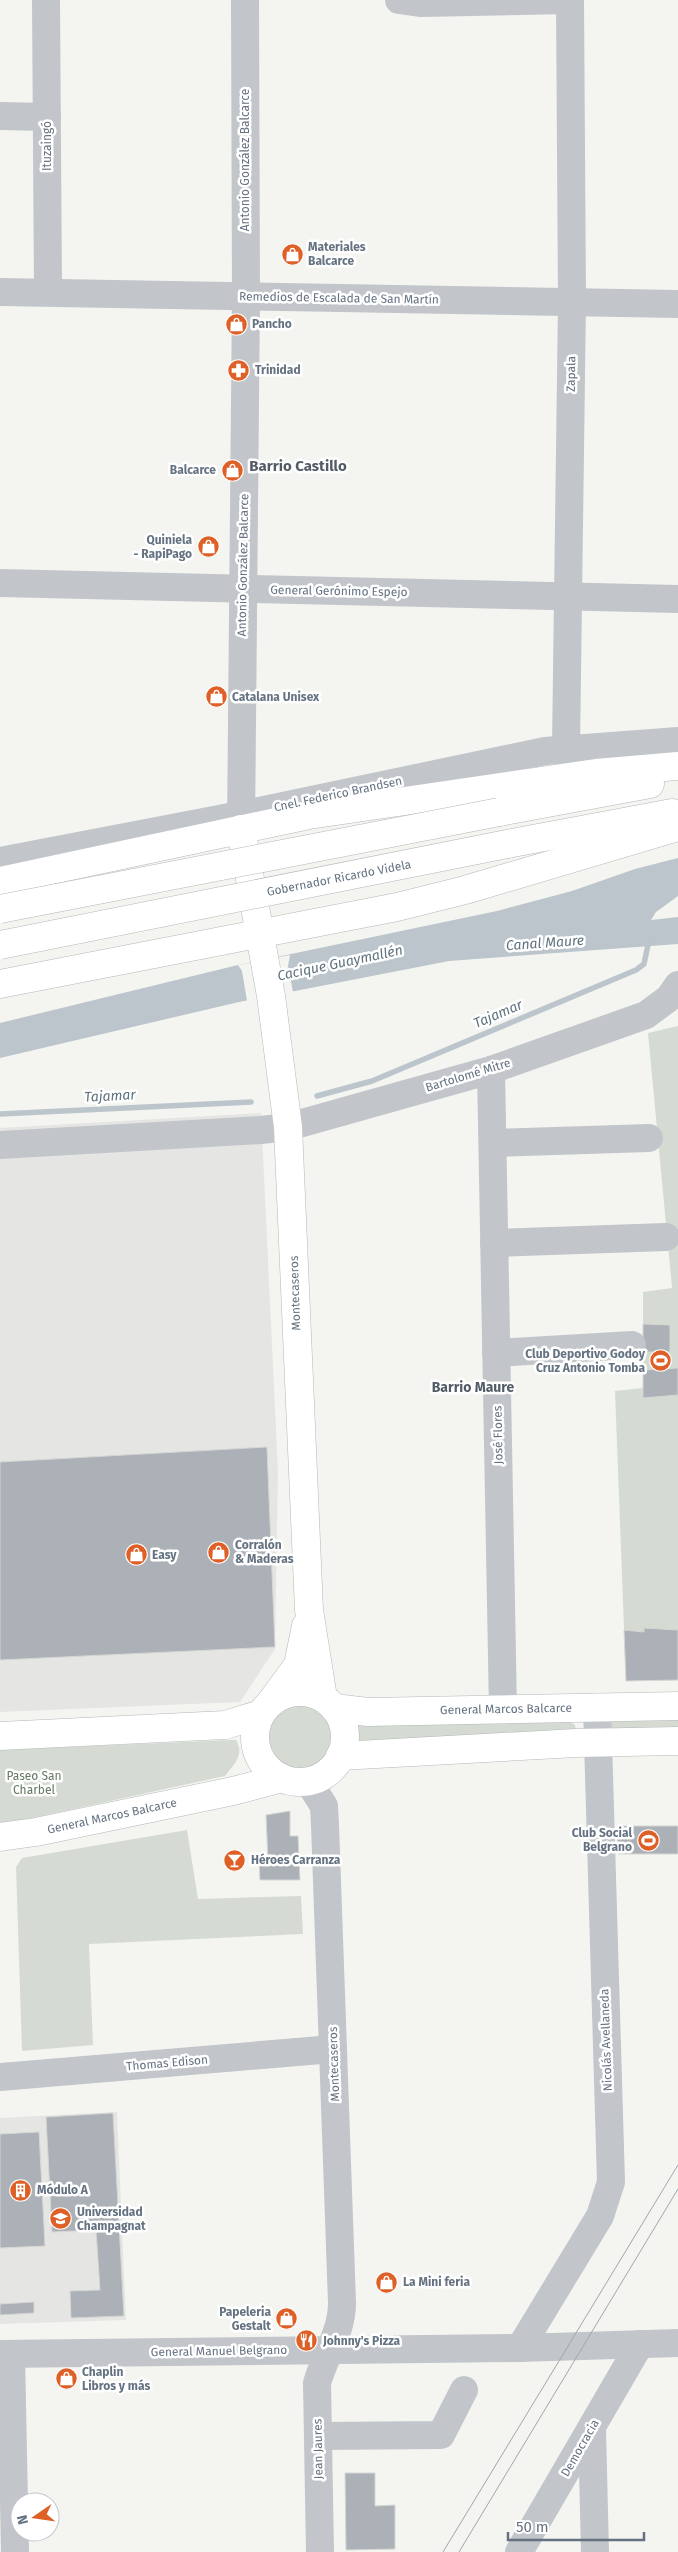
<svg xmlns="http://www.w3.org/2000/svg" width="678" height="2552" viewBox="0 0 678 2552" font-family="'Fira Sans',sans-serif">
<style>
.built{fill:#e5e6e4}
.green{fill:#d5dbd2}
.water{fill:#bbc5cb}
.pier{fill:#f4f5f1}
.lines{fill:none;stroke-linecap:round;stroke-linejoin:round}
.stream{stroke:#bbc5cb;stroke-width:5.5}
.building{fill:#abb1b6;stroke:#d6d6d4}
.major-casing{stroke:#b3b7bb;stroke-width:29}
.highway-casing{stroke:#b3b6b9;stroke-width:29}
.minor{stroke:#c2c5c9;stroke-width:28}
.major{stroke:#fff;stroke-width:28}
.highway{stroke:#fff;stroke-width:28}
.tram{stroke:#a1a6ac;stroke-width:1}
.highway-bridge-casing{stroke:#b3b6b9;stroke-width:29;stroke-linecap:butt}
.highway-bridge{stroke:#fff;stroke-width:28}
.labels{text-anchor:middle;dominant-baseline:central;stroke-width:5;stroke-linejoin:round;paint-order:stroke}
.street-label{font-size:12px;fill:#647281;stroke:#fff}
.poi-label{font-size:12px;font-weight:bold;fill:#647281;stroke:#fff;text-anchor:start}
.park-label{font-size:12px;fill:#657963;stroke:#fff}
.water-label{font-size:14px;font-style:italic;fill:#60737f;stroke:#fff}
.neighbourhood-label{font-size:14px;font-weight:bold;fill:#525c66;stroke:#fff}
.quarter-label{font-size:15px;font-weight:bold;fill:#525c66;stroke:#fff}
</style>
<rect width="100%" height="100%" fill="#f4f5f1"/>
<!-- built -->
<g class="built">
<polygon points="261,1113 278,1471 275,1649 240,1702 0,1712 0,1128"/>
<polygon points="117,2112 126,2320 0,2324 0,2118"/>
</g>
<!-- green -->
<g class="green">
<polygon points="678,1026 678,1680 626,1681 615,1391 643,1388 643,1292 672,1288 648,1033"/>
<circle cx="299" cy="1737" r="33"/>
<polygon points="678,1718 678,1735 613,1736 609,1722"/>
<polygon points="568,1721 575,1725 576,1730 356,1742 355,1723"/>
<path d="M230 1740H236C245 1755 234 1764 225 1776L0 1825V1750Z"/>
<polygon points="187,1830 198,1899 301,1896 303,1934 89,1944 93,2045 22,2051 16,1867 22,1858"/>
</g>
<!-- water -->
<polygon class="water" points="678,858 678,896 656,912 651,920 678,917 678,944 449,961 239,1002 0,1058 0,1023 238,965 497,911 572,891 635,869"/>
<!-- pier -->
<polygon class="pier" points="290,955 288,966 293,992 247,1001 242,971 238,965"/>
<g class="lines">
<!-- stream -->
<g class="stream">
<polyline points="317,1096 372,1081 636,970 644,964 649,940"/>
<polyline points="0,1114 251,1102"/>
</g>
</g>
<!-- building -->
<g class="building">
<polygon points="643,1324 670,1325 670,1352 643,1352"/>
<polygon points="678,1368 678,1395 643,1398 643,1370"/>
<polygon points="267,1447 275,1647 0,1660 0,1462"/>
<polygon points="644,1628 678,1630 678,1680 626,1681 624,1630 644,1632"/>
<polygon points="290,1811 290,1836 298,1836 300,1880 260,1880 259,1862 268,1861 266,1815"/>
<polygon points="617,1826 678,1826 678,1854 618,1854"/>
<polygon points="113,2113 124,2316 71,2318 70,2291 100,2290 96,2230 52,2232 46,2117"/>
<polygon points="39,2132 45,2246 0,2248 0,2134"/>
<polygon points="34,2302 34,2313 0,2315 0,2304"/>
<polygon points="345,2473 375,2473 375,2506 395,2505 395,2549 346,2550"/>
</g>
<g class="lines">
<defs>
<g id="major">
<polyline points="241,829 271,996 288,1127 309,1610 323,1698"/>
<circle cx="300" cy="1737" r="45"/>
<polyline points="271,1702 298,1665 306,1626"/>
<polyline points="334,1708 368,1712 678,1706"/>
<polyline points="0,1736 225,1725 261,1714"/>
<polyline points="340,1756 576,1743 678,1741"/>
<polyline points="0,1837 36,1832 233,1791 282,1778"/>
</g>
<g id="highway">
<polyline points="499,812 650,784"/>
<polyline points="507,844 672,813"/>
<polyline points="0,881 309,815 596,773 678,766"/>
<polyline points="0,984 397,907 465,890 678,827"/>
</g>
</defs>
<!-- major casing -->
<use href="#major" class="major-casing"/>
<!-- highway casing -->
<use href="#highway" class="highway-casing"/>
<!-- minor -->
<g class="minor">
<polyline points="46,0 48,292"/>
<polyline points="399,0 420,3 568,0"/>
<polyline points="0,116 47,117"/>
<polyline points="0,292 678,304"/>
<polyline points="0,583 678,599"/>
<polyline points="566,748 572,302 570,0"/>
<polyline points="241,829 246,296 245,0"/>
<polyline points="0,861 240,815 545,751 678,741"/>
<polyline points="491,1070 503,1710"/>
<polyline points="493,1143 649,1138"/>
<polyline points="0,1145 261,1130 288,1127 491,1070 646,1015 669,998 678,985"/>
<polyline points="494,1243 666,1237"/>
<polyline points="496,1353 632,1345"/>
<path d="M308 1781 324 1806 325 1825 342 2303C342 2332 325 2355 317 2383L320 2552"/>
<polyline points="0,2077 333,2049"/>
<polyline points="520,2348 600,2216 611,2182 597,1707"/>
<polyline points="0,2354 520,2348 678,2343"/>
<polyline points="11,2354 15,2552"/>
<polyline points="592,2429 595,2552"/>
<polyline points="318,2436 441,2435 464,2390"/>
<polyline points="519,2552 640,2344"/>
</g>
<!-- major -->
<use href="#major" class="major"/>
<!-- highway -->
<use href="#highway" class="highway"/>
<!-- tram -->
<g class="tram">
<polyline points="443,2552 678,2165"/>
<polyline points="459,2552 678,2189"/>
</g>
<defs>
<g id="highway-bridge">
<polyline points="0,909 499,812"/>
<polyline points="0,945 507,844"/>
</g>
</defs>
<!-- highway-bridge casing -->
<use href="#highway-bridge" class="highway-bridge-casing"/>
<!-- highway-bridge -->
<use href="#highway-bridge" class="highway-bridge"/>
</g>
<!-- icons -->
<defs>
<symbol id="shop-disc" viewBox="-11 -11 22 22"><circle r="9.5" fill="#de6027" stroke="#fff"/><path d="M-5-2.5h2.3a2.7 3.5 0 0 1 5.4 0H5L5.5 6h-11ZM-1.5-2.5h3a1.5 2.3 0 0 0-3 0Z" fill="#fff"/></symbol>
<symbol id="pharmacy-disc" viewBox="-11 -11 22 22"><circle r="9.5" fill="#de6027" stroke="#fff"/><path d="M-2-6h4v4h4v4h-4v4h-4v-4h-4v-4h4Z" fill="#fff"/></symbol>
<symbol id="stadium-disc" viewBox="-11 -11 22 22"><circle r="9.5" fill="#de6027" stroke="#fff"/><path d="M0-5a6.5 5 0 1 0 0 10a6.5 5 0 1 0 0-10ZM-3.5-1.8h7v3.6h-7Z" fill="#fff"/></symbol>
<symbol id="bar-disc" viewBox="-11 -11 22 22"><circle r="9.5" fill="#de6027" stroke="#fff"/><path d="M-6-5H6L.8 .8V4.5H3.5V6h-7V4.5H-.8V.8Z" fill="#fff"/></symbol>
<symbol id="building-disc" viewBox="-11 -11 22 22"><circle r="9.5" fill="#de6027" stroke="#fff"/><path d="M-4-6H4V6H1V3H-1V6H-4ZM-2.5-4.3h1.7v1.8h-1.7ZM.8-4.3h1.7v1.8H.8ZM-2.5-1h1.7V.8h-1.7ZM.8-1h1.7V.8H.8Z" fill="#fff"/></symbol>
<symbol id="university-disc" viewBox="-11 -11 22 22"><circle r="9.5" fill="#de6027" stroke="#fff"/><path d="M0-5L7-2L0 1L-7-2ZM-4 1L0 2.5L4 1V4Q0 6-4 4Z" fill="#fff"/></symbol>
<symbol id="restaurant-disc" viewBox="-11 -11 22 22"><circle r="9.5" fill="#de6027" stroke="#fff"/><path d="M-5-6h1v4h1v-4h1v4h1v-4h1v5L-1.5 .5V6h-2V.5L-5-1ZM5-6V6H3V1.5H1.5Q1.5-4 5-6Z" fill="#fff"/></symbol>
</defs>
<g fill-rule="evenodd">
<use href="#shop-disc" x="280" y="242" width="25" height="25"/>
<use href="#shop-disc" x="224" y="312" width="25" height="25"/>
<use href="#pharmacy-disc" x="226" y="358" width="25" height="25"/>
<use href="#shop-disc" x="220" y="458" width="25" height="25"/>
<use href="#shop-disc" x="196" y="534" width="25" height="25"/>
<use href="#shop-disc" x="204" y="684" width="25" height="25"/>
<use href="#stadium-disc" x="648" y="1348" width="25" height="25"/>
<use href="#shop-disc" x="206" y="1540" width="25" height="25"/>
<use href="#shop-disc" x="124" y="1542" width="25" height="25"/>
<use href="#stadium-disc" x="636" y="1828" width="25" height="25"/>
<use href="#bar-disc" x="222" y="1848" width="25" height="25"/>
<use href="#building-disc" x="8" y="2178" width="25" height="25"/>
<use href="#university-disc" x="48" y="2206" width="25" height="25"/>
<use href="#shop-disc" x="374" y="2270" width="25" height="25"/>
<use href="#shop-disc" x="274" y="2306" width="25" height="25"/>
<use href="#restaurant-disc" x="294" y="2328" width="25" height="25"/>
<use href="#shop-disc" x="54" y="2366" width="25" height="25"/>
</g>
<g class="labels">
<!-- street labels -->
<g class="street-label">
<text transform="translate(47 146) rotate(-90)">Ituzaingó</text>
<text transform="translate(245 160) rotate(-90)">Antonio González Balcarce</text>
<text transform="translate(339 298) rotate(1)">Remedios de Escalada de San Martín</text>
<text transform="translate(571 374) rotate(-89)">Zapala</text>
<text transform="translate(243 565) rotate(-89)">Antonio González Balcarce</text>
<text transform="translate(339 591) rotate(1)">General Gerónimo Espejo</text>
<text transform="translate(338 794) rotate(-12)">Cnel. Federico Brandsen</text>
<text transform="translate(339 878) rotate(-11)">Gobernador Ricardo Videla</text>
<text transform="translate(468 1075) rotate(-17)">Bartolomé Mitre</text>
<text transform="translate(295 1293) rotate(-92)">Montecaseros</text>
<text transform="translate(498 1435) rotate(-91)">José Flores</text>
<text transform="translate(506 1709) rotate(-1)">General Marcos Balcarce</text>
<text transform="translate(112 1816) rotate(-12)">General Marcos Balcarce</text>
<text transform="translate(606 2040) rotate(-92)">Nicolás Avellaneda</text>
<text transform="translate(167 2063) rotate(-5)">Thomas Edison</text>
<text transform="translate(334 2064) rotate(-92)">Montecaseros</text>
<text transform="translate(219 2351) rotate(-1)">General Manuel Belgrano</text>
<text transform="translate(580 2448) rotate(-60)">Democracia</text>
<text transform="translate(318 2449) rotate(-91)">Jean Jaures</text>
</g>
<!-- poi labels -->
<g class="poi-label">
<text x="308" y="247">Materiales<tspan x="308" dy="14">Balcarce</tspan></text>
<text x="252" y="324">Pancho</text>
<text x="255" y="370">Trinidad</text>
<text x="216" y="470" text-anchor="end">Balcarce</text>
<text x="192" y="540" text-anchor="end">Quiniela<tspan x="192" dy="14">- RapiPago</tspan></text>
<text x="232" y="697">Catalana Unisex</text>
<text x="645" y="1354" text-anchor="end">Club Deportivo Godoy<tspan x="645" dy="14">Cruz Antonio Tomba</tspan></text>
<text x="235" y="1545">Corralón<tspan x="235" dy="14">&amp; Maderas</tspan></text>
<text x="152" y="1555">Easy</text>
<text x="632" y="1833" text-anchor="end">Club Social<tspan x="632" dy="14">Belgrano</tspan></text>
<text x="251" y="1860">Héroes Carranza</text>
<text x="37" y="2190">Módulo A</text>
<text x="77" y="2212">Universidad<tspan x="77" dy="14">Champagnat</tspan></text>
<text x="403" y="2282">La Mini feria</text>
<text x="271" y="2312" text-anchor="end">Papeleria<tspan x="271" dy="14">Gestalt</tspan></text>
<text x="323" y="2341">Johnny's Pizza</text>
<text x="82" y="2372">Chaplin<tspan x="82" dy="14">Libros y más</tspan></text>
</g>
<!-- park labels -->
<g class="park-label">
<text x="34" y="1776">Paseo San<tspan x="34" dy="14">Charbel</tspan></text>
</g>
<!-- water labels -->
<g class="water-label">
<text transform="translate(545 943) rotate(-4)">Canal Maure</text>
<text transform="translate(340 963) rotate(-12)">Cacique Guaymallén</text>
<text transform="translate(498 1014) rotate(-23)">Tajamar</text>
<text transform="translate(110 1096) rotate(-3)">Tajamar</text>
</g>
<!-- neighbourhood labels -->
<g class="neighbourhood-label">
<text x="473" y="1387">Barrio Maure</text>
</g>
<!-- quarter labels -->
<g class="quarter-label">
<text x="298" y="466">Barrio Castillo</text>
</g>
</g>
<!-- north arrow -->
<g transform="translate(35 2517) rotate(257)"><circle r="24" fill="#ffffff" stroke="#c1c7cd"/>
<path d="M0-4L9 19L0 12L-9 19Z" fill="#de6027"/>
<text y="-8" font-size="14" font-weight="bold" text-anchor="middle" fill="#647281">N</text>
</g>
<!-- scale -->
<path d="M508 2532v8h136v-8" fill="none" stroke="#647281" stroke-width="2.5"/>
<text x="516" y="2532" font-size="15" fill="#647281" stroke="#ffffff" stroke-width="4" paint-order="stroke">50 m</text>
</svg>
